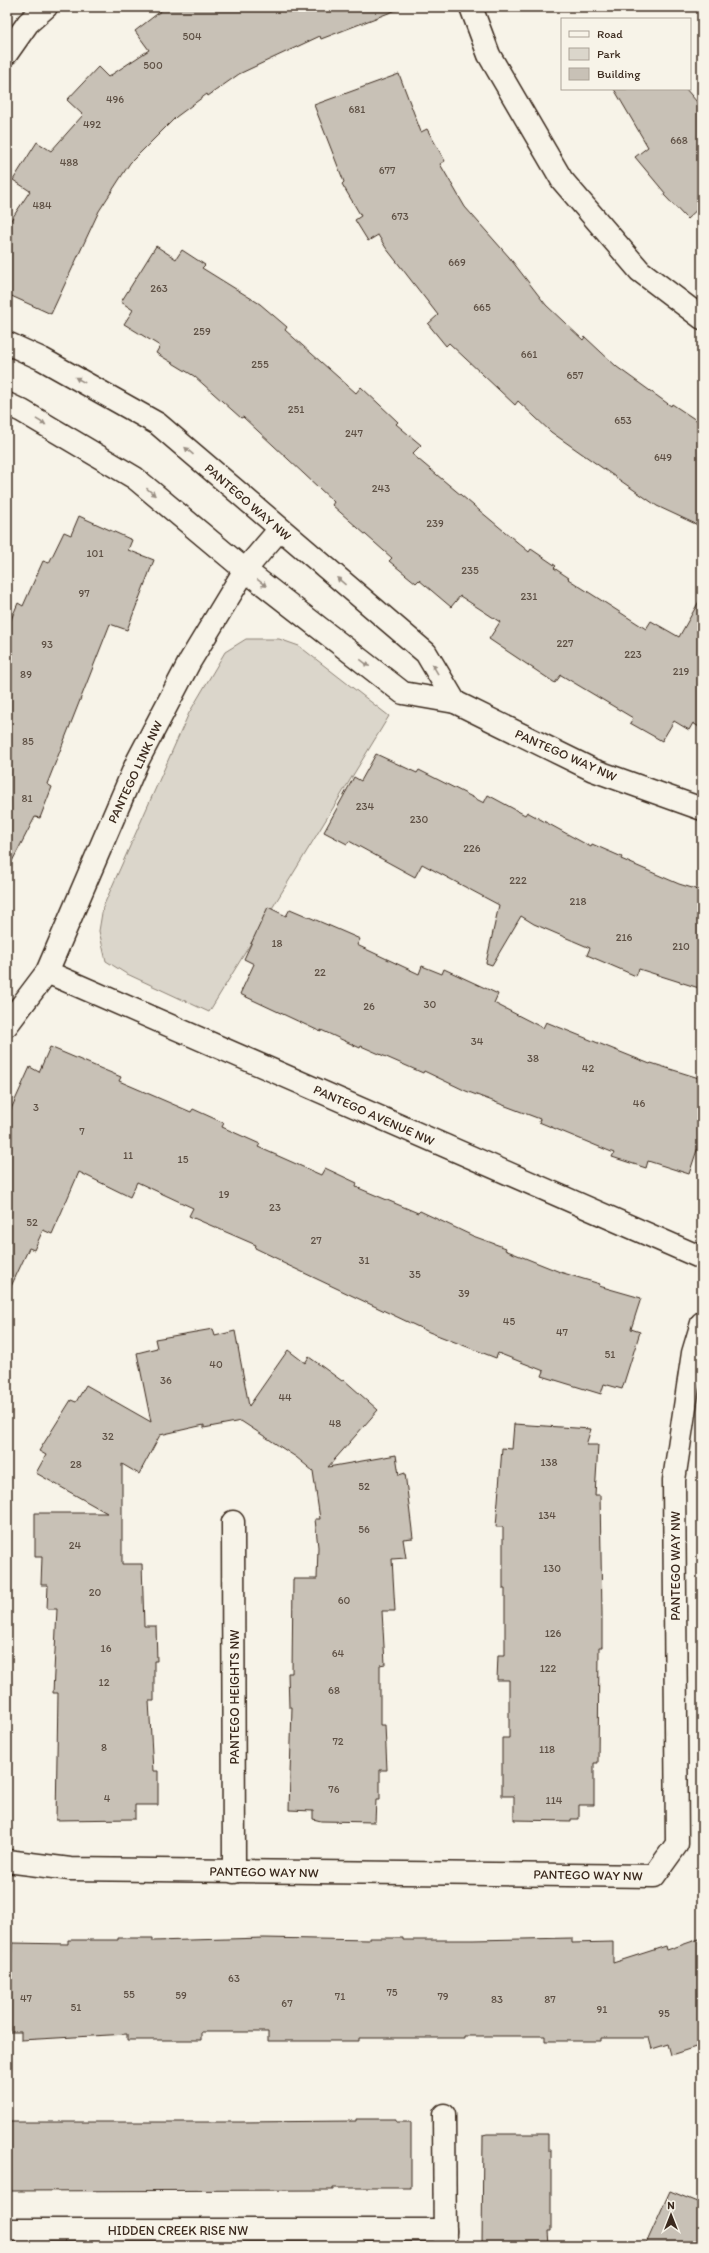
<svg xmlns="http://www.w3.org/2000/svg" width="709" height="2253" viewBox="0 0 709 2253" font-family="Itim,sans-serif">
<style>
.green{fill:#dbd6cb;stroke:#8b8074}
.building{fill:#c8c1b6;stroke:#3b2a1e}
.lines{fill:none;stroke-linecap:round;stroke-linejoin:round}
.minor-casing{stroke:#3b2a1e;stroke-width:25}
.minor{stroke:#f7f3e8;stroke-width:22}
.oneway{fill:#998e83}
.labels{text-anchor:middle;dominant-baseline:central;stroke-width:4;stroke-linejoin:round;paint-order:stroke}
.number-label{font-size:11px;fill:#5e5044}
.street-label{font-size:13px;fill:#3b2a1e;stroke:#f7f3e8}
</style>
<rect width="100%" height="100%" fill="#f7f3e8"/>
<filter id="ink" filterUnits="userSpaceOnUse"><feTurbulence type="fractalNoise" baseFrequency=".025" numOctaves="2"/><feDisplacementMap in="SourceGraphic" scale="8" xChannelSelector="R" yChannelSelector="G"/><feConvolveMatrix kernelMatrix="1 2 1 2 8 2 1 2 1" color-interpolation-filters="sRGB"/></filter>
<g filter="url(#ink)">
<!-- green -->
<polygon class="green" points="246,639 279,639 299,646 389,716 209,1012 125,973 106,961 99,931 103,907 189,713 225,652"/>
<!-- building -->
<g class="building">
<polygon points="166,7 398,7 399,9 321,39 320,36 239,74 208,96 207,94 176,117 130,163 99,211 51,314 7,294 7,226 30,191 13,180 37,142 51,151 83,115 67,100 98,67 108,77 149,50 135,31"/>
<polygon points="399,74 421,132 427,129 445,161 440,164 465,207 509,257 546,305 583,340 585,337 617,367 671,406 672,404 702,424 702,527 657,506 621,481 551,432 518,401 515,405 449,343 446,346 428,324 438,315 386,248 378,235 368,241 355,220 361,216 342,184 344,182 314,105"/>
<polygon points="614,89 686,89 702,108 702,205 687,219 664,195 665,193 635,157 648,147"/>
<polygon points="156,246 176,259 182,250 205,265 202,268 260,304 287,327 285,330 356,393 361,387 398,422 396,424 421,445 412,454 529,552 531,549 556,566 554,568 569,578 568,579 646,629 651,621 679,637 702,596 702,729 693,723 689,730 674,721 662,741 630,723 633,718 561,675 555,683 489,639 500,622 460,596 451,607 419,580 416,583 389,561 392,558 332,505 334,502 243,417 241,418 194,376 156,353 160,346 124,324 133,310 121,302"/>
<polygon points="79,516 132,540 128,550 154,560 127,630 110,624 47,784 52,787 40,818 35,817 7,871 7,629 18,603 23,606 43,561 49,563 64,532 71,535"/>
<polygon points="376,754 417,773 419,770 484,803 488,795 525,815 527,812 591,847 592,844 622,857 621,859 679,884 702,891 702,989 639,969 636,976 587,955 590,948 534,924 521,916 492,965 486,963 499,905 422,864 415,877 349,841 347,844 324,832 354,777 361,781"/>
<polygon points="268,907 286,916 290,909 330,926 360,939 357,945 419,974 422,966 442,974 444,969 498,994 494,1003 543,1028 546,1022 650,1064 651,1063 702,1079 702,1135 689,1174 648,1161 646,1168 612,1157 614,1153 539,1122 540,1119 466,1091 424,1071 423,1073 361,1046 360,1048 321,1030 321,1032 240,994 254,964 244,959"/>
<polygon points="50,1047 121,1077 119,1081 191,1112 193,1109 224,1123 222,1127 260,1144 258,1147 321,1175 325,1168 357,1183 356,1187 418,1213 420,1211 473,1236 506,1248 505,1250 560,1272 600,1284 599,1286 641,1298 631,1329 640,1332 622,1389 604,1384 601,1394 542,1376 544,1371 498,1353 496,1358 429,1332 281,1262 282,1261 255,1248 256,1245 189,1216 193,1208 137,1182 130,1197 79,1172 52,1234 43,1230 34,1250 29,1248 7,1295 7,1118 30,1067 39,1072"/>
<polygon points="213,1329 215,1336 235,1331 249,1406 288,1350 305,1363 309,1357 342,1381 343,1379 378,1410 328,1467 396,1455 399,1475 405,1473 413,1538 403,1539 406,1558 392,1559 395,1611 382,1611 385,1664 380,1665 380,1725 385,1725 387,1770 380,1770 380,1800 376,1800 375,1822 321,1821 313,1819 313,1811 289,1810 292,1707 289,1707 288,1673 292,1673 293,1579 317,1579 318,1547 315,1519 320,1519 313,1471 296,1457 241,1421 204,1428 204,1425 160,1435 139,1474 122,1464 122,1564 142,1564 144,1626 156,1626 157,1661 154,1661 154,1701 149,1701 153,1771 158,1771 158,1805 135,1805 135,1819 56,1820 58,1693 53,1693 57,1609 47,1609 48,1585 41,1585 42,1557 35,1557 35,1513 107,1513 36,1473 46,1455 39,1451 71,1400 76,1402 86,1385 151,1422 137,1353 157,1348 155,1339"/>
<polygon points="514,1424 591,1429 586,1445 598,1445 595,1495 600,1495 602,1613 602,1647 599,1647 598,1763 594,1763 594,1805 579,1805 579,1819 571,1819 571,1821 514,1820 514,1796 502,1796 502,1738 509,1738 509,1680 497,1680 498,1655 505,1655 505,1589 503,1589 503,1527 496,1527 502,1448 512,1449"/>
<polygon points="118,1938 153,1938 153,1941 264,1938 369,1940 369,1938 403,1938 403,1940 473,1940 572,1938 572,1943 613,1942 613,1963 666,1946 667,1950 702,1938 702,2045 671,2055 668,2044 652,2049 649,2038 601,2038 601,2041 545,2041 545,2036 464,2036 464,2038 359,2038 359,2041 268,2041 268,2032 201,2032 201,2040 127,2040 127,2034 21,2040 21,2032 7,2032 7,1965 11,1965 12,1943 68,1944 68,1940 118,1940"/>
<polygon points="356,2119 396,2119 396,2122 411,2122 411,2188 333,2188 333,2190 7,2191 8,2122 240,2122 356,2121"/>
<polygon points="487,2134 548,2134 548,2150 551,2150 551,2231 548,2231 549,2246 482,2246 483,2135"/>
<polygon points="670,2191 702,2204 702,2246 645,2246"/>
</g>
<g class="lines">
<defs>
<g id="minor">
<polyline points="471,7 489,55 562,180 640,271 702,318"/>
<polyline points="7,53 28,23 46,7"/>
<polyline points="7,343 42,359 158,424 426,653 455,702"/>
<polyline points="7,404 22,411 135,478 245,570 403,693 455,702 593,770 702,809"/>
<polyline points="47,972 702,1258"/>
<polyline points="7,1025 47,972 138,760 190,661 245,570 280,529"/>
<polyline points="233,1522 234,1872"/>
<polyline points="7,1861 70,1869 654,1876 677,1844 674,1480 693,1353 702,1323"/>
<polyline points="444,2115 445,2246"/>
<polyline points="7,2230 445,2230"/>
</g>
</defs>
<!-- minor casing -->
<use href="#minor" class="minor-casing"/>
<!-- minor -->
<use href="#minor" class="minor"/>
</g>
<!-- one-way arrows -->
<defs><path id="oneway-solid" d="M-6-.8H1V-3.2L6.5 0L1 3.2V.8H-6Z"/></defs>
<g class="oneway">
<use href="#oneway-solid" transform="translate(80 380) rotate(-151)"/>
<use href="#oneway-solid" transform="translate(41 422) rotate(31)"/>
<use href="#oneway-solid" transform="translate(189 451) rotate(-139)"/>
<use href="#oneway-solid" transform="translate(151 492) rotate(40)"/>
<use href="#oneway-solid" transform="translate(341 581) rotate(-140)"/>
<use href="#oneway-solid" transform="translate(262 583) rotate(38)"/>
<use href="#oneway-solid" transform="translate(365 663) rotate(38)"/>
<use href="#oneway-solid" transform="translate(435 669) rotate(-120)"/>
</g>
</g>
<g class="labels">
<!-- number labels -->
<g class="number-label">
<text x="192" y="36">504</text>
<text x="153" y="65">500</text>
<text x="115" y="99">496</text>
<text x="357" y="109">681</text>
<text x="92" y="124">492</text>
<text x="679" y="140">668</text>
<text x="69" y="162">488</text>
<text x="387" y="170">677</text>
<text x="42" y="205">484</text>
<text x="400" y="216">673</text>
<text x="457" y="262">669</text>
<text x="159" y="288">263</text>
<text x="482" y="307">665</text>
<text x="202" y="331">259</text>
<text x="529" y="354">661</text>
<text x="260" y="364">255</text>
<text x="575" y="375">657</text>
<text x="296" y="409">251</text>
<text x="623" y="420">653</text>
<text x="354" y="433">247</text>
<text x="663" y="457">649</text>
<text x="381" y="488">243</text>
<text x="435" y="523">239</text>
<text x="95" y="553">101</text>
<text x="470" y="570">235</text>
<text x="84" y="593">97</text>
<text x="529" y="596">231</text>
<text x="565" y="643">227</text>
<text x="47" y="644">93</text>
<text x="633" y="654">223</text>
<text x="681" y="671">219</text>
<text x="26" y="674">89</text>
<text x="28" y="741">85</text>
<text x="27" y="798">81</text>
<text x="365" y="806">234</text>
<text x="419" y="819">230</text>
<text x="472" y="848">226</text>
<text x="518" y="880">222</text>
<text x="578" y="901">218</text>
<text x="624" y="937">216</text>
<text x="277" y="943">18</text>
<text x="681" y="946">210</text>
<text x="320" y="972">22</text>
<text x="430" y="1004">30</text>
<text x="369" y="1006">26</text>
<text x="477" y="1041">34</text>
<text x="533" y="1058">38</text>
<text x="588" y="1068">42</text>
<text x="639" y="1103">46</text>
<text x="36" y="1107">3</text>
<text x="82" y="1131">7</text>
<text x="128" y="1155">11</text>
<text x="183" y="1159">15</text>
<text x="224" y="1194">19</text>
<text x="275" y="1207">23</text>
<text x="32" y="1222">52</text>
<text x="316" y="1240">27</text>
<text x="364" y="1260">31</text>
<text x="415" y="1274">35</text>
<text x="464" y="1293">39</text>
<text x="509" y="1321">45</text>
<text x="562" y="1332">47</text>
<text x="610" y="1354">51</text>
<text x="216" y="1364">40</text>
<text x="166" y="1380">36</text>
<text x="285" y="1397">44</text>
<text x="335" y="1423">48</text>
<text x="108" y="1436">32</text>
<text x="549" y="1462">138</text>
<text x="76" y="1464">28</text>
<text x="364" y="1486">52</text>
<text x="547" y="1515">134</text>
<text x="364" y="1529">56</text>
<text x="75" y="1545">24</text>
<text x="552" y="1568">130</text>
<text x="95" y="1592">20</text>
<text x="344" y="1600">60</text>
<text x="553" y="1633">126</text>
<text x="106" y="1648">16</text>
<text x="338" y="1653">64</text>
<text x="548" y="1668">122</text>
<text x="104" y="1682">12</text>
<text x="334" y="1690">68</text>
<text x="338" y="1741">72</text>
<text x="104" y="1747">8</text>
<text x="547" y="1749">118</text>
<text x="334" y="1789">76</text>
<text x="107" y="1798">4</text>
<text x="554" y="1800">114</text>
<text x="234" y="1978">63</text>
<text x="392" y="1992">75</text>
<text x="129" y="1994">55</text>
<text x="181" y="1995">59</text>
<text x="340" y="1996">71</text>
<text x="443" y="1996">79</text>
<text x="26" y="1998">47</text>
<text x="497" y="1999">83</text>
<text x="550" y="1999">87</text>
<text x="287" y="2003">67</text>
<text x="76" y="2007">51</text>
<text x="602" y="2009">91</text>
<text x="664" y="2013">95</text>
</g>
<!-- street labels -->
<g class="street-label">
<text transform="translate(248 502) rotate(41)">PANTEGO WAY NW</text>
<text transform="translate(566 755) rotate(24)">PANTEGO WAY NW</text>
<text transform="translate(135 772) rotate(-65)">PANTEGO LINK NW</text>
<text transform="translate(374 1115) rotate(24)">PANTEGO AVENUE NW</text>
<text transform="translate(675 1566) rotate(-90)">PANTEGO WAY NW</text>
<text transform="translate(234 1697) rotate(-90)">PANTEGO HEIGHTS NW</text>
<text transform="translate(264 1872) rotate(1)">PANTEGO WAY NW</text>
<text transform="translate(588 1875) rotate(1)">PANTEGO WAY NW</text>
<text x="178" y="2230">HIDDEN CREEK RISE NW</text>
</g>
</g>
<!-- margin -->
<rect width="709" height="2253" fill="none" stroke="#f7f3e8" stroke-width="24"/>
<rect x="12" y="12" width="685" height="2229" fill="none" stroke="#3b2a1e" stroke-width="1.5" filter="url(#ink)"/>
<!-- legend -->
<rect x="561" y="18" width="130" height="72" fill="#f7f3e8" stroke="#aca397"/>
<rect x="569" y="31" width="20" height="6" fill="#f7f3e8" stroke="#aca397"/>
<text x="597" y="38" font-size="12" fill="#3b2a1e">Road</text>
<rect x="569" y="48" width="20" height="12" fill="#dbd6cb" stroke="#aca397"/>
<text x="597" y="58" font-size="12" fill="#3b2a1e">Park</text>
<rect x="569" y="68" width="20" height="12" fill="#c8c1b6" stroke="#aca397"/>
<text x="597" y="78" font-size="12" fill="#3b2a1e">Building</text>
<!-- north arrow -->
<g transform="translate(671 2215)" stroke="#f7f3e8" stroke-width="3" paint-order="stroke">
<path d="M0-3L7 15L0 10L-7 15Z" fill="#3b2a1e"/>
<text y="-6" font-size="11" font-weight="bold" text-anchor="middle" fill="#3b2a1e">N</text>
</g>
</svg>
